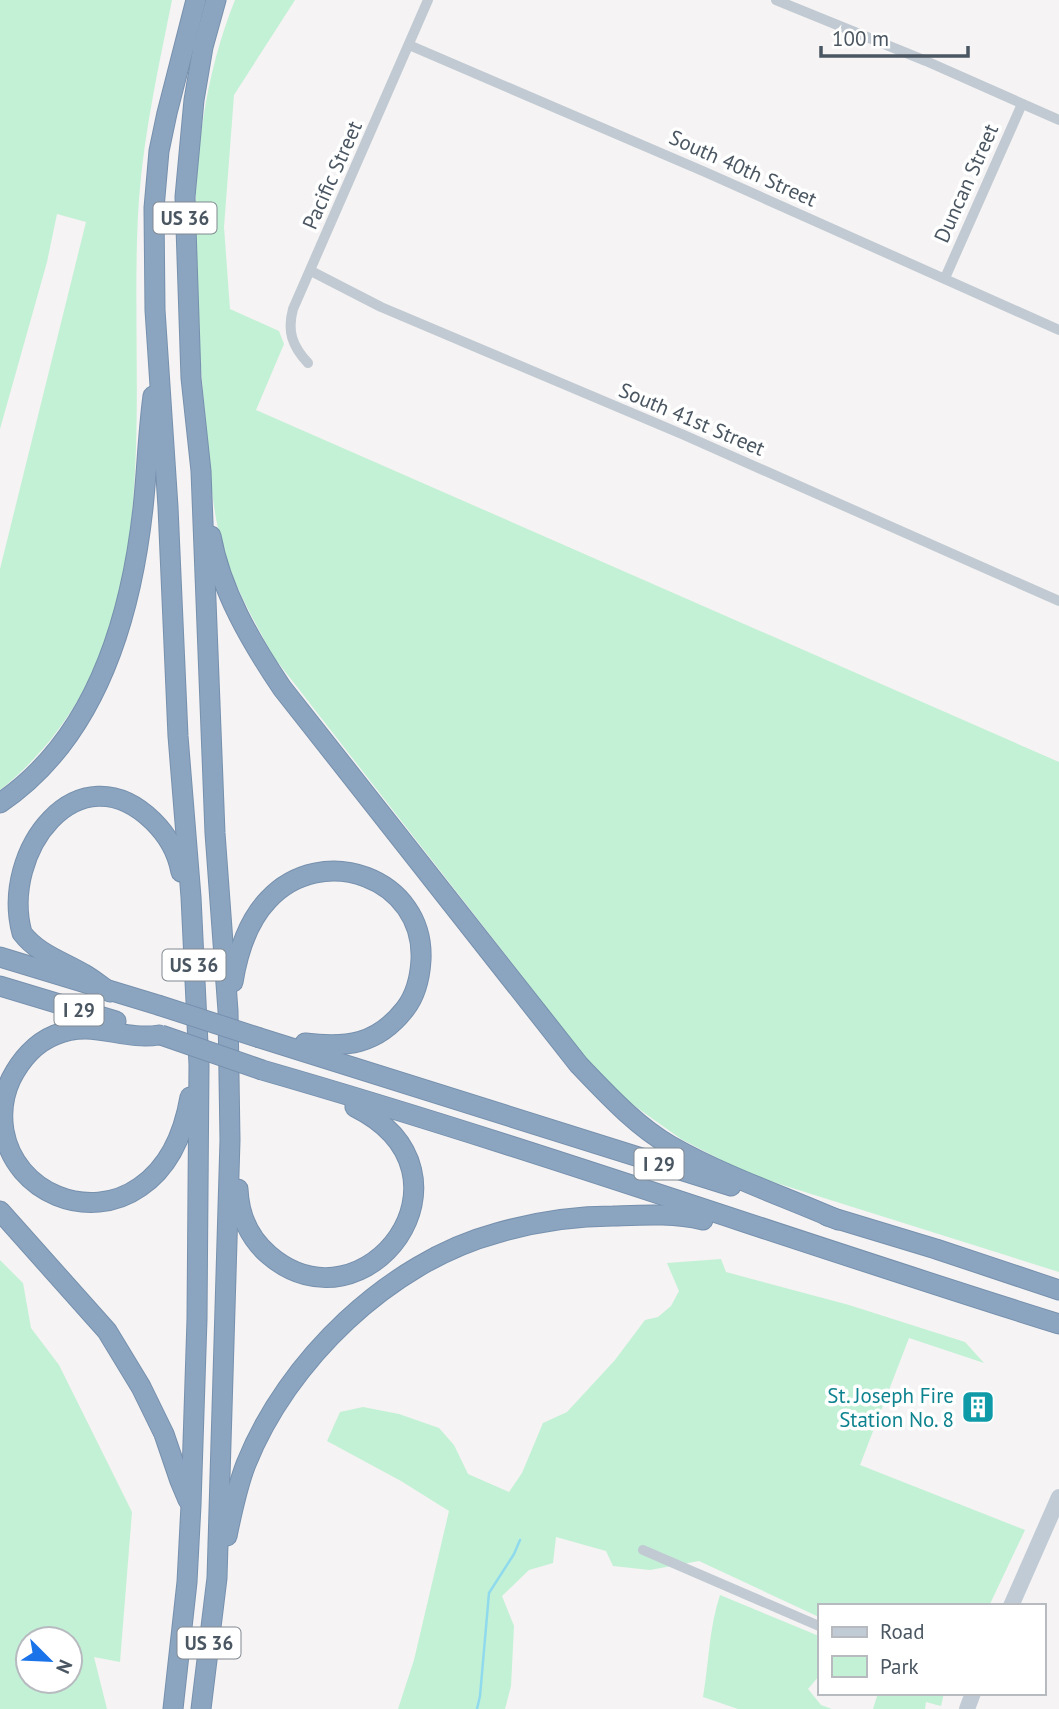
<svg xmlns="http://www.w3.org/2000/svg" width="1059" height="1709" viewBox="0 0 1059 1709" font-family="'PT Sans',sans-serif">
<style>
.green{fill:#c3f1d5;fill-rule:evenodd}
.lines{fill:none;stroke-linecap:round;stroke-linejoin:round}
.stream{stroke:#90daee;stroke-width:2.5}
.highway-casing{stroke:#7690ad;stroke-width:21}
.street{stroke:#c1cad2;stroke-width:10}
.secondary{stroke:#c1cbd6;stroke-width:16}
.highway{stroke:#8ba5c1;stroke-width:19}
.highway-bridge-casing{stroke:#7690ad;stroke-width:21;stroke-linecap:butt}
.highway-bridge{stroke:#8ba5c1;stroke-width:19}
.labels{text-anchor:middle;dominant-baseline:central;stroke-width:7;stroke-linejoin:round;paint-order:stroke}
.shield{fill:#fff;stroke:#808990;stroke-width:2}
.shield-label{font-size:19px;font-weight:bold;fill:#4a5661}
.street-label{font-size:21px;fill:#4a5661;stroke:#fff}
.culture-label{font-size:21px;fill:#0d838f;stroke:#fff;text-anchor:end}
</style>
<rect width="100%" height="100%" fill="#f5f3f3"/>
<!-- green -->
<g class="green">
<path d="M0 0H172C159 65 144 132 139 199 125 399 180 646 0 790V569L86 222 57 214 47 262 0 429Z"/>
<path d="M235 0H295L234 95 224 227 230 309 279 331 284 344 256 410 1059 762V1272L748 1174 681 1139 629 1102 599 1075 273 656C255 622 235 588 224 551 210 507 210 459 205 414 193 277 182 131 235 0Z"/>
<polygon points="721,1259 726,1272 849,1305 965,1342 984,1363 909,1338 860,1465 1025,1530 989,1606 819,1606 819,1617 699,1561 650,1570 613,1566 606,1551 556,1537 553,1563 529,1570 502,1596 514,1626 511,1686 505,1709 398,1709 414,1660 449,1511 401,1481 327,1441 340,1412 363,1407 399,1414 439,1428 454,1445 468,1474 509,1492 522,1473 543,1423 567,1412 615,1360 645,1320 658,1317 671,1306 679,1291 667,1263"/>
<path d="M0 1260 23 1283 31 1328 59 1365 132 1512 120 1662 94 1657 107 1709H0ZM28 1639H70V1681H28Z"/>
<path d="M720 1595 819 1636V1676L808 1689 821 1705 832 1709H738L703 1697C709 1662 709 1628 720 1595Z"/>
<polygon points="878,1693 944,1693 941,1706 926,1702 925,1709 873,1709"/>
</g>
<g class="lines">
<!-- stream -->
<polyline class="stream" points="477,1709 480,1696 489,1593 514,1554 520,1540"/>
<defs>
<g id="highway">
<path d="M211 536C221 591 251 642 282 688L579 1065C607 1094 636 1126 671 1146 724 1176 783 1196 838 1220"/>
<path d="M0 803C96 738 131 617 143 508 147 471 148 433 153 396"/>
<polyline points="0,957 158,1005"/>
<path d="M233 982C238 952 247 922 268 900 322 841 425 878 421 960 420 977 416 995 405 1009 377 1045 346 1048 305 1043"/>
<polyline points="0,986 116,1021"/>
<path d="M110 992C101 986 93 979 84 974 62 961 38 954 22 933 0 852 78 748 153 821 168 836 177 851 181 872"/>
<path d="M159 1035C122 1041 93 1019 55 1035 35 1043 20 1061 11 1079 3 1096 1 1113 4 1131 15 1193 89 1223 140 1187 171 1166 184 1132 190 1097"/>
<polyline points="260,1038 731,1186"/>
<path d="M262 1070C530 1147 793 1241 1059 1324"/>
<path d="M238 1189C239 1214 249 1238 269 1255 365 1337 489 1174 355 1107"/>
<polyline points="0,1211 107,1331 141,1387 164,1434 180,1481 188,1500"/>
<polyline points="827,1216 936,1249 1059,1290"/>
<path d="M227 1536C232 1512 237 1487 246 1464 287 1361 389 1262 497 1233 535 1222 574 1216 613 1216 643 1215 673 1213 703 1220"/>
<polyline points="173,1709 187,1582 191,1505 197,1319 199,1065 191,897 178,736 168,507 155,310 154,208 159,151 167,113 196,0"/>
<polyline points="201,1709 217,1578 230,1140 228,1011 215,833 201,471 191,378 185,197 194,100 203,47 216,0"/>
</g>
</defs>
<!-- highway casing -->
<use href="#highway" class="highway-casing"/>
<!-- street -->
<g class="street">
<polyline points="776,0 926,61 1059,120"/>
<polyline points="409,45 705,172 1059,330"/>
<polyline points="311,271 381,307 684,435 1059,601"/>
<polyline points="945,278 1022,104"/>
<path d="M308 363C292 346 287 331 293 309L428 0"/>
<polyline points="643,1550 819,1626"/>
</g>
<!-- secondary -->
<g class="secondary">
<polyline points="1011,1606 1059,1497"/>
<polyline points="967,1709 973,1693"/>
</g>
<!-- highway -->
<use href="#highway" class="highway"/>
<defs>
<g id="highway-bridge">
<polyline points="158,1005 260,1038"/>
<polyline points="161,1035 262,1070"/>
</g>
</defs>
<!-- highway-bridge casing -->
<use href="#highway-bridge" class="highway-bridge-casing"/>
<!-- highway-bridge -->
<use href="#highway-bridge" class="highway-bridge"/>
</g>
<!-- icons -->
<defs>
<symbol id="building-square" viewBox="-11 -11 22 22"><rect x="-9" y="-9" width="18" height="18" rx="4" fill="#0f9aa8" stroke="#fff"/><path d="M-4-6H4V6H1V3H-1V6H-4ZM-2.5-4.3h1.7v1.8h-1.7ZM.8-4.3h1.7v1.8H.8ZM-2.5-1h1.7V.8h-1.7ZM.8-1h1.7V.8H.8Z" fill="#fff"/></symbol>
</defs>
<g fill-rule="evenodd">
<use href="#building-square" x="959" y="1388" width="38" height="38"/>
</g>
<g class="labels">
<!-- shield labels -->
<g class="shield">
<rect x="153.5" y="202.5" width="63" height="31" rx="5"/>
<rect x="162.5" y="949.5" width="63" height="31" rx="5"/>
<rect x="54.5" y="994.5" width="49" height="31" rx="5"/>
<rect x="634.5" y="1148.5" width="49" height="31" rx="5"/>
<rect x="177.5" y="1627.5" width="63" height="31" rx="5"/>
</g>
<g class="shield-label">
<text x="185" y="218">US 36</text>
<text x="194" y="965">US 36</text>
<text x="79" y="1010">I 29</text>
<text x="659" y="1164">I 29</text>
<text x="209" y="1643">US 36</text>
</g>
<!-- street labels -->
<g class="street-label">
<text transform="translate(743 168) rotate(24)">South 40th Street</text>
<text transform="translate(332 175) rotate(-66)">Pacific Street</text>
<text transform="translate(966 183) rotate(-66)">Duncan Street</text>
<text transform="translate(692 419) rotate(23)">South 41st Street</text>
</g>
<!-- culture labels -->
<g class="culture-label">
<text x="954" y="1395">St. Joseph Fire<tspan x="954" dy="24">Station No. 8</tspan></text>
</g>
</g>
<!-- legend -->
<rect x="818" y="1604" width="228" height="91" fill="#ffffff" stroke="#b7bbc0" stroke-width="2"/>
<rect x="832" y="1627" width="35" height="10" fill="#c1cbd6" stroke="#b7bbc0" stroke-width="2"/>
<text x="880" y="1639" font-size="21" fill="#4a5661">Road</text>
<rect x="832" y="1656" width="35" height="21" fill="#c3f1d5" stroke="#b7bbc0" stroke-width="2"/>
<text x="880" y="1674" font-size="21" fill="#4a5661">Park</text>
<!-- north arrow -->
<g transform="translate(49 1660) rotate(114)"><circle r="33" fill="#ffffff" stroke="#b7bbc0" stroke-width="2"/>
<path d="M0-5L12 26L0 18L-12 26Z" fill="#1a73e8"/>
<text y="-10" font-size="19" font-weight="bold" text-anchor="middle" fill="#4a5661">N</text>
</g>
<!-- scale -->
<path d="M821 46v10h147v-10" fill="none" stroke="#4a5661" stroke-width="3.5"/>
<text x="832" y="46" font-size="21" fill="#4a5661" stroke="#ffffff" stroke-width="5" paint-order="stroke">100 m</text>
</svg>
